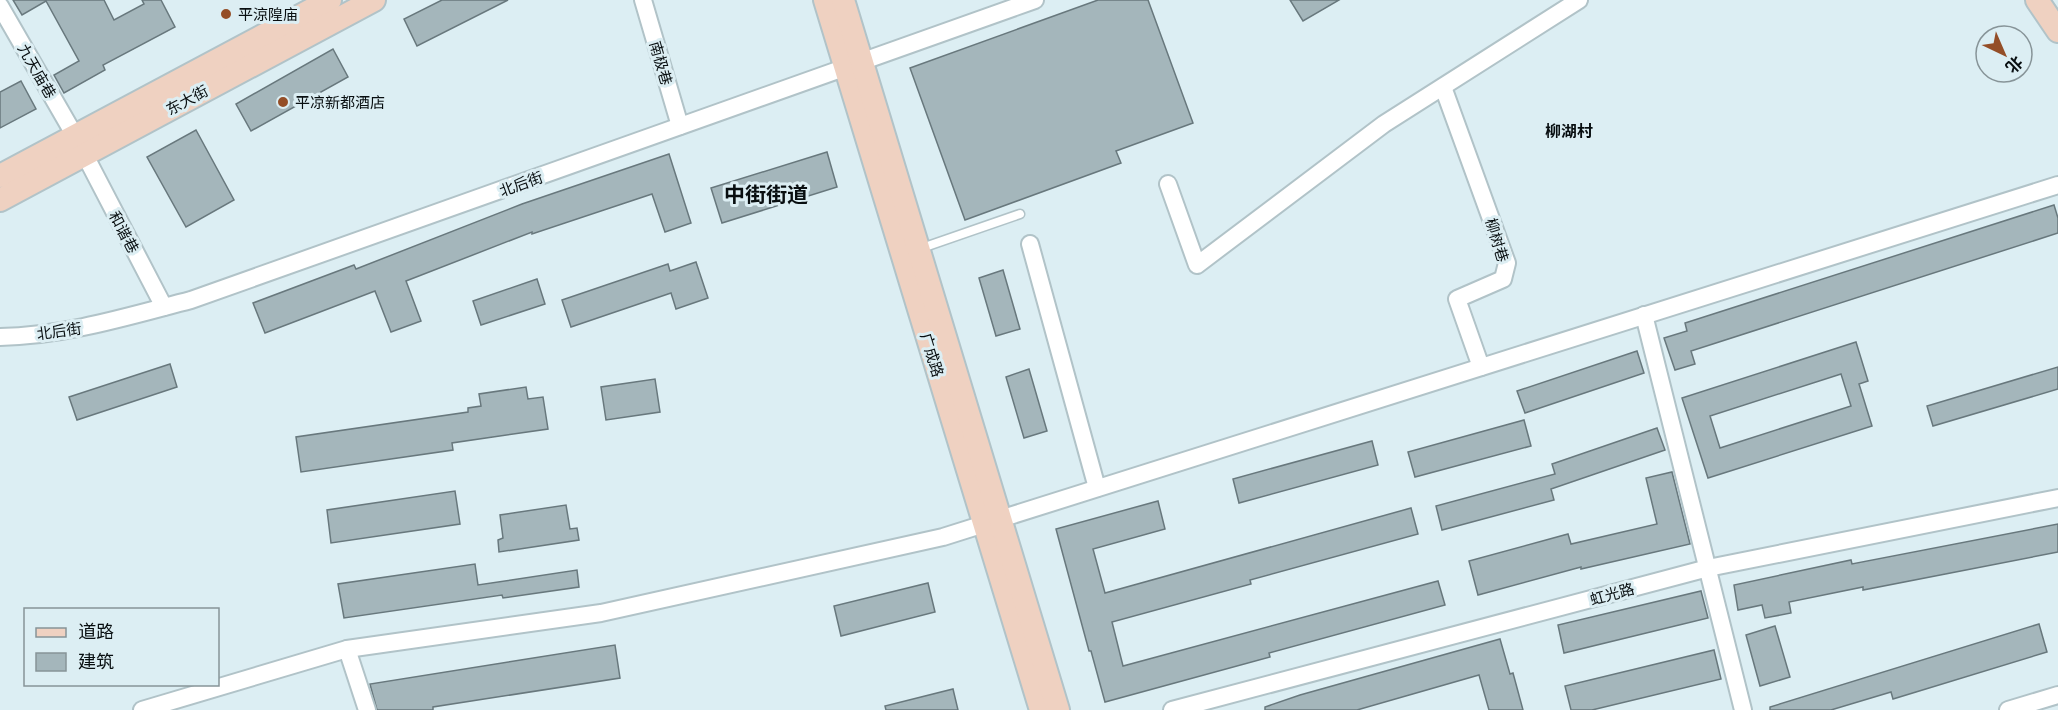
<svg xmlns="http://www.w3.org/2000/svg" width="2058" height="710" viewBox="0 0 2058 710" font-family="'PT Sans','Noto Sans SC',sans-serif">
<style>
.building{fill:#a4b6bb;stroke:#68787d;stroke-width:1.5;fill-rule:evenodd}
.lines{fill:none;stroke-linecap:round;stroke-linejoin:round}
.lane-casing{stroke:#b1c3c8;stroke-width:11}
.street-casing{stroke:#b1c3c8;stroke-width:20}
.secondary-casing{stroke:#b1c3c8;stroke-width:26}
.lane{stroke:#fff;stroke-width:8}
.street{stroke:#fff;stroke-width:16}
.secondary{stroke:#efd1c1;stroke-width:22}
.poi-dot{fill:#944e27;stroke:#dceef3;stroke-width:2}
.labels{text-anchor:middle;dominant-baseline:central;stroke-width:6;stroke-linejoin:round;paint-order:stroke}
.poi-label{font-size:15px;fill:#080e10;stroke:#dceef3;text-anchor:start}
.street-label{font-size:15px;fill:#080e10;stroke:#dceef3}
.neighbourhood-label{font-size:16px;font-weight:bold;fill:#080e10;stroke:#dceef3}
.district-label{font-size:21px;font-weight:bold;fill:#080e10;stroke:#dceef3}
</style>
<rect width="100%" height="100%" fill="#dceef3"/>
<!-- building -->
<g class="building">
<polygon points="13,0 104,0 114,20 144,4 142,0 161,0 175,27 103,65 105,70 64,93 54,75 79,61 46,1 22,15"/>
<polygon points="442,0 508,0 417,46 404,19"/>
<polygon points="1098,0 1148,0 1193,123 1116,151 1121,163 965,220 910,68"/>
<polygon points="1290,0 1339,0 1303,21"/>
<polygon points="333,49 348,77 251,131 236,104"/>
<polygon points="21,81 36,109 0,128 0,92"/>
<polygon points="196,130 234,200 186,227 147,157"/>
<polygon points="827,152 837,187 722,223 711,188"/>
<polygon points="669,154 691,223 665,232 652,194 532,234 532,232 406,281 421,321 391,332 375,291 265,333 253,303 354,265 356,269 522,204"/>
<polygon points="2054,205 2058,218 2058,233 1691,351 1695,364 1675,370 1664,338 1687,331 1685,323"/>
<polygon points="696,262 708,298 676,309 671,293 571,327 562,300 668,264 670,271"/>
<polygon points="1003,270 1020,329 996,336 979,278"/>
<polygon points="537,279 545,304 481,325 473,301"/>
<path d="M1856 342 1868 381 1859 384 1872 426 1708 478 1682 398ZM1841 374 1851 406 1720 448 1710 416Z"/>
<polygon points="1637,351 1644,373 1525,413 1517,391"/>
<polygon points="170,364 177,387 77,420 69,397"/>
<polygon points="2058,367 2058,389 1933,426 1927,406"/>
<polygon points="1029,369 1047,431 1024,438 1006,377"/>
<polygon points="655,379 660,412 606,420 601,387"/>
<polygon points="526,387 528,399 543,397 548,429 452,443 453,450 301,472 296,437 468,412 468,408 481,406 479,394"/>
<polygon points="1524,420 1531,446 1415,477 1408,452"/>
<polygon points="1657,428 1665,450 1551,489 1554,500 1442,530 1436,506 1555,474 1552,464"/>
<polygon points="1372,441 1378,465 1239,503 1233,479"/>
<polygon points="1672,472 1690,544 1581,569 1581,567 1478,595 1469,561 1568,534 1571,544 1657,524 1646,478"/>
<polygon points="455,491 460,524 331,543 327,510"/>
<polygon points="1158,501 1165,529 1093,549 1105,593 1411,508 1418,534 1250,580 1251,584 1112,622 1123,666 1438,581 1445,605 1269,653 1270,657 1105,702 1091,651 1089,651 1056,529"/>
<polygon points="566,505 570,529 577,528 579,540 499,552 498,540 503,538 500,515"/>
<polygon points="2058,524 2058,552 1863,590 1863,587 1789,602 1791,613 1765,618 1762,605 1738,610 1734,585 1851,560 1852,564"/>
<polygon points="475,564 478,585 577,570 579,587 503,598 502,595 344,618 338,584"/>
<polygon points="928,583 935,612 841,636 834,606"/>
<polygon points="1701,591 1708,618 1564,653 1558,625"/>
<polygon points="2039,624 2047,652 1893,699 1891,692 1831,710 1770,710 1770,707"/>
<polygon points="1775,626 1790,677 1760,686 1746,635"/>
<polygon points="1500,639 1510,674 1513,673 1523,710 1489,710 1479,675 1357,710 1265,710 1265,707 1300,695"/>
<polygon points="615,645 620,678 433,707 433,710 377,710 371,688 370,684"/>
<polygon points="1714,650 1721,679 1592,710 1571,710 1565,686"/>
<polygon points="953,689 958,710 886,710 885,706"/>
</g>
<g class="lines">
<defs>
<polyline id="lane" points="919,249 1020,214"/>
<g id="street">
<polyline points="643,0 680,126"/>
<polyline points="0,6 75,136 164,307"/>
<polyline points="1443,87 1507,263 1503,279 1457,299 1481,367"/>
<polyline points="1168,184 1197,265 1384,124 1579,0"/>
<polyline points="1030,244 1097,488"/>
<polyline points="1644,315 1743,710"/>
<path d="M0 337C65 336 129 316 191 300L1035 0"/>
<polyline points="347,649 367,710"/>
<polyline points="142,710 347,649 601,613 943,537 2058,185"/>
<polyline points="1172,710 1708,568 2058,498"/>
<polyline points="2008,710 2058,695"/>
</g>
<g id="secondary">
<polyline points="825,0 1041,710"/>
<polyline points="843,0 1058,710"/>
<polyline points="2037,0 2058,31"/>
<polyline points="0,176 330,0"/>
<polyline points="0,200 374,0"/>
</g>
</defs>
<!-- lane casing -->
<use href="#lane" class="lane-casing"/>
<!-- street casing -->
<use href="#street" class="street-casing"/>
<!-- secondary casing -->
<use href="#secondary" class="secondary-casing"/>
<!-- lane -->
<use href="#lane" class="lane"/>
<!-- street -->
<use href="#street" class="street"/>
<!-- secondary -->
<use href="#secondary" class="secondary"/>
</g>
<!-- markers -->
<g class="poi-dot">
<circle cx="226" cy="14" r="6"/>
<circle cx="283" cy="102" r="6"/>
</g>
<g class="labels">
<!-- poi labels -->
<g class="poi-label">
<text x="238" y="14">平涼隍庙</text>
<text x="295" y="102">平凉新都酒店</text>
</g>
<!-- street labels -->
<g class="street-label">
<text transform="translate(661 63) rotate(74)">南极巷</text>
<text transform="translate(37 71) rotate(60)">九天庙巷</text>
<text transform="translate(187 100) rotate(-28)">东大街</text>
<text transform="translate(521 184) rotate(-20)">北后街</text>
<text transform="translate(124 232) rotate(62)">和谐巷</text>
<text transform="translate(1497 240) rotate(73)">柳树巷</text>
<text transform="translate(59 331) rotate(-8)">北后街</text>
<text transform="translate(932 355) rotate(73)">广成路</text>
<text transform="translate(1612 594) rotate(-15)">虹光路</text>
</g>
<!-- neighbourhood labels -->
<g class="neighbourhood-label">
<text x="1569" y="131">柳湖村</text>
</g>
<!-- district labels -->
<g class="district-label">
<text x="766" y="194">中街街道</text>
</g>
</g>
<!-- legend -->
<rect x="24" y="608" width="195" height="78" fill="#dceef3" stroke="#879498" stroke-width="1.5"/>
<rect x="36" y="628" width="30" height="9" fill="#efd1c1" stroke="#879498" stroke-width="1.5"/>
<text x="78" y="638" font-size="18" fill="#080e10">道路</text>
<rect x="36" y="653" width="30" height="18" fill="#a4b6bb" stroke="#879498" stroke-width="1.5"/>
<text x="78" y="668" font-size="18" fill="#080e10">建筑</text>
<!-- north arrow -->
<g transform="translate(2004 54) rotate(136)"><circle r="28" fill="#dceef3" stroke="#879498" stroke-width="1.5"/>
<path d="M0-4.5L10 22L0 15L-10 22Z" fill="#944e27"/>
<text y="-9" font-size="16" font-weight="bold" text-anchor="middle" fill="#080e10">北</text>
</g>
</svg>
